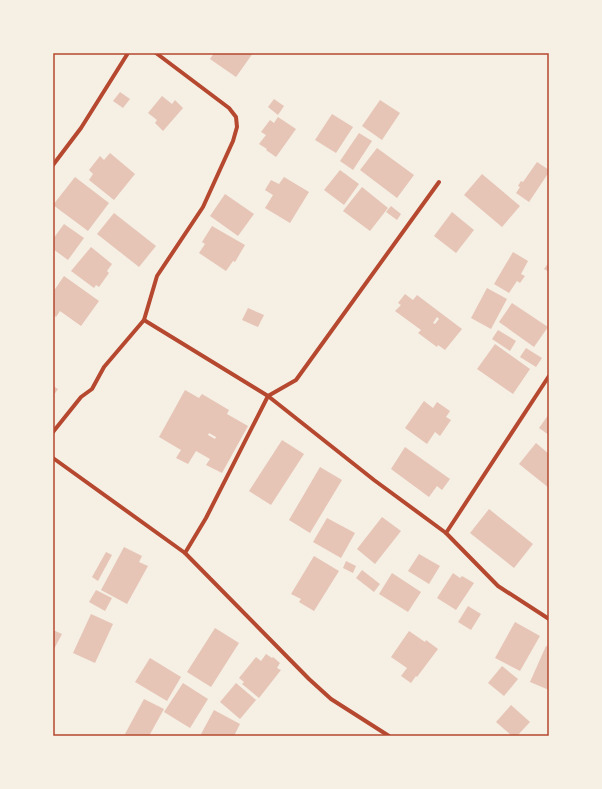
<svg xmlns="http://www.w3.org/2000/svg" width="602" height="789" viewBox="0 0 602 789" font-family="Poppins,sans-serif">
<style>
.building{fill:#e6c5b7;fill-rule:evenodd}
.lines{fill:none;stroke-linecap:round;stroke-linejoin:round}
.minor{stroke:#b5482f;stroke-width:4}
.neatline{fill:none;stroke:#b5482f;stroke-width:1.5}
</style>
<rect width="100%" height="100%" fill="#f6efe4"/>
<!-- building -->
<g class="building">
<polygon points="214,53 253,53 236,77 210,59"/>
<polygon points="120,92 130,99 123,108 113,101"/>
<polygon points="162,96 172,104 175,100 183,108 163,131 155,123 157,120 148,113"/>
<polygon points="274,99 284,106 278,115 268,107"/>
<polygon points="380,100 400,113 382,140 362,126"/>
<polygon points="332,114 353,127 336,153 315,140"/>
<polygon points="278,117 296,129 276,157 266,150 267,149 259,144 266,135 261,132 270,120 274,123"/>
<polygon points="359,133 372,141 353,170 340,161"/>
<polygon points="377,148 414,175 397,198 360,170"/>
<polygon points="110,153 135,174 114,200 89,180 93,174 89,170 100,156 104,160"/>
<polygon points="537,162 549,170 549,172 529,202 516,193 520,187 518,186 521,181 523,182"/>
<polygon points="340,170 359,184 344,205 324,190"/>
<polygon points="482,174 520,206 502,227 464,195"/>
<polygon points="75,177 109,203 88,231 53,205"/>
<polygon points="284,177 309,192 290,223 265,208 273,195 265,190 271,180 279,184"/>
<polygon points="362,187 388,208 370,231 343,211"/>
<polygon points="225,194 254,214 238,236 210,216"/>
<polygon points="391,206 401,214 397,220 386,212"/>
<polygon points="452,212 474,230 456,253 434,236"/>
<polygon points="114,213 156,246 139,267 97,234"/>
<polygon points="64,224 84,238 68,260 53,249 53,239"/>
<polygon points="212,226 245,245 235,262 233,261 226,271 199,253 205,244 202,242"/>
<polygon points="91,247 112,264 107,271 109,273 99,287 96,285 94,288 71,271"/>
<polygon points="513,252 528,261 521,274 525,276 520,283 517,281 509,293 494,284"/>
<polygon points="549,262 549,272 544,269"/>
<polygon points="64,276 99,301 81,326 60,311 56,317 53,314 53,292"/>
<polygon points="487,288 507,299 491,329 471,318"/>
<path d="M405 294 413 300 417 295 462 329 445 350 438 345 437 347 418 333 421 330 395 311 401 305 398 303ZM437 317 439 319 435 324 433 323Z"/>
<polygon points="512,303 548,327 534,347 499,322"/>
<polygon points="248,308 264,315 258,327 242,320"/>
<polygon points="498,330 516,341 510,351 492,339"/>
<polygon points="495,344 530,369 513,394 477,369"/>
<polygon points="526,348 542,358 536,367 520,357"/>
<polygon points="53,386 58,389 53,396"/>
<path d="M185 390 199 398 202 394 229 410 227 414 248 426 222 473 206 465 210 459 196 451 188 464 176 458 181 450 159 437ZM209 433 216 437 215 439 208 435Z"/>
<polygon points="424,401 433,408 437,402 450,411 446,417 451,420 440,436 435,432 427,444 405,428"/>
<polygon points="549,414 549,435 539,428"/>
<polygon points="282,440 304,454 271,505 249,491"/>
<polygon points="536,443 549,454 549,488 519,464"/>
<polygon points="405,447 450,479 442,490 437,486 429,497 391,469"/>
<polygon points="320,467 342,480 310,533 289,520"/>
<polygon points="489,509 533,544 514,568 470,533"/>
<polygon points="382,517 401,531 375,564 357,549"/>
<polygon points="327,518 355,533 341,558 313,542"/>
<polygon points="124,547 142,556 139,562 148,566 127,604 101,590"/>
<polygon points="106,552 112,555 98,581 92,577"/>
<polygon points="419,554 440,566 429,584 408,571"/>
<polygon points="314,556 339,571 314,611 299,602 301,599 291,594"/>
<polygon points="346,561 356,566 353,573 343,568"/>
<polygon points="362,570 380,584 374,592 356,578"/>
<polygon points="392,573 421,592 408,612 379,594"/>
<polygon points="453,573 460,578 462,576 474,583 456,610 437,598"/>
<polygon points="96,590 112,598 105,611 89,602"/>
<polygon points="468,606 481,614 471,630 458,622"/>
<polygon points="91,614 113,624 95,663 73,653"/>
<polygon points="515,622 540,636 520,671 495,658"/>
<polygon points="215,628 239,643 211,687 187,672"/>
<polygon points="53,630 62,634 53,651"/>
<polygon points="409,631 425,642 426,640 438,649 417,677 416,676 411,683 401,676 407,668 391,657"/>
<polygon points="546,646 549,647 549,690 530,682"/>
<polygon points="266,654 272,658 273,657 280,663 277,668 281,670 259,698 242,684 244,682 239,678 256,657 261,661"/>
<polygon points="150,658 181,677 167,701 135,682"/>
<polygon points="502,666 518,679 504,696 488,683"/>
<polygon points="183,683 208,699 190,728 164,712"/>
<polygon points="236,683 256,700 240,719 220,702"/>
<polygon points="144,699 164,709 149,736 128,736 125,734"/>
<polygon points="511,705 530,722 517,736 512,736 496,722"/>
<polygon points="214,710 240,724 234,736 200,736"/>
</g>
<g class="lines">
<!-- minor -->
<g class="minor">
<polyline points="53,165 81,128 128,53"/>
<polyline points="144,320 268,396 374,480 446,533 498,586 549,619"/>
<polyline points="53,432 81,397 92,389 104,367 144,320 157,276 203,207 233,141 237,127 236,117 229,108 156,53"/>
<polyline points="53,458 185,553 309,679 331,699 389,736"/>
<polyline points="446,533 549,376"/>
<polyline points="185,553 206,518 268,396 296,380 439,182"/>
</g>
</g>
<!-- border -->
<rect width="602" height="789" fill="none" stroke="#f6efe4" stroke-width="108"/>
<rect x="54" y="54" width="494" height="681" class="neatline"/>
</svg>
